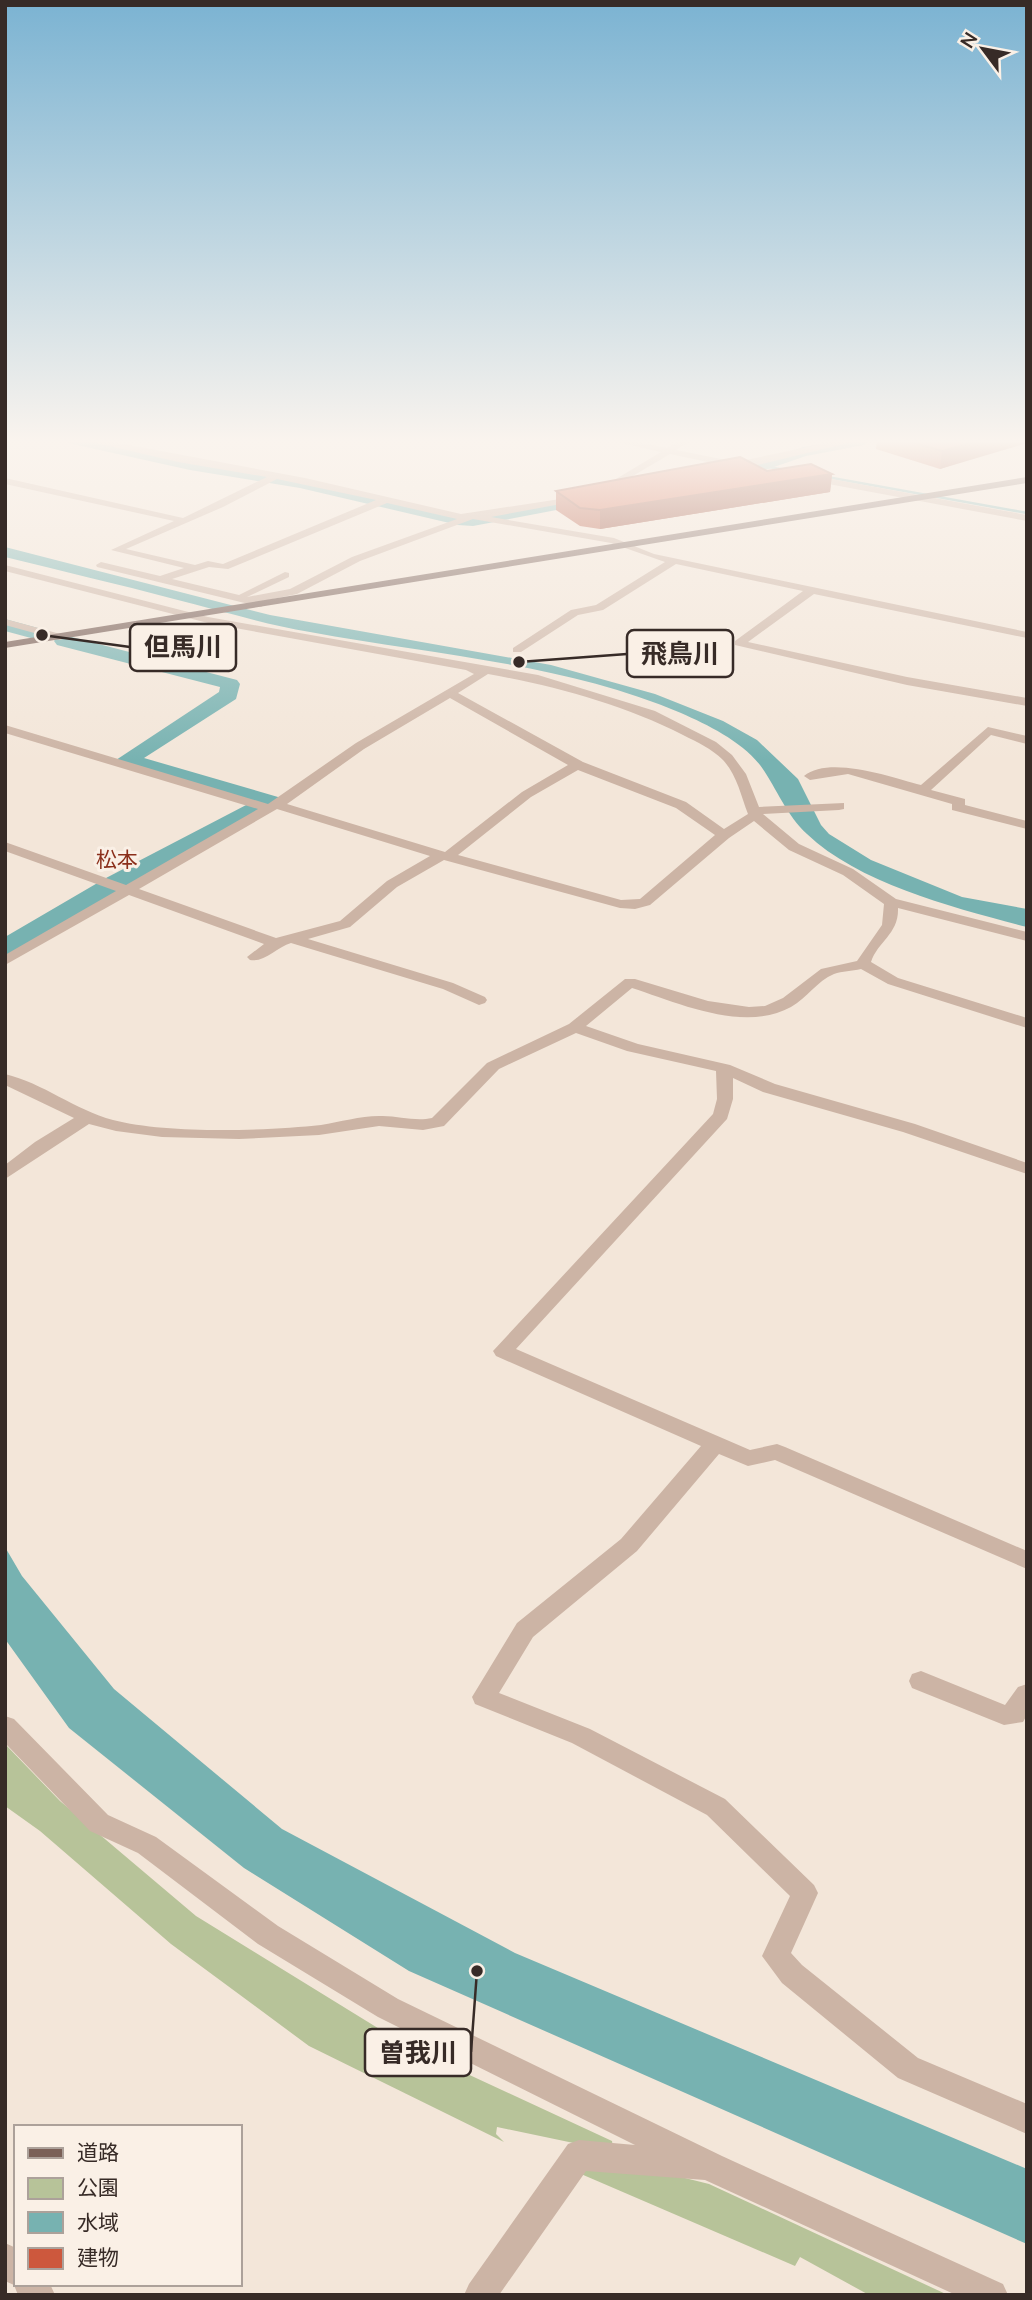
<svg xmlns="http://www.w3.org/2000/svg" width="1032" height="2300" viewBox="0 0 1032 2300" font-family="'Nunito Sans','Noto Sans JP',sans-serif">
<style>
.green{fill:#b7c399}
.water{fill:#77b2b1}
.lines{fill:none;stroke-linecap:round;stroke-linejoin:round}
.stream{stroke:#77b2b1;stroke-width:2.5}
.river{fill:#77b2b1;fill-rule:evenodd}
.minor{fill:#ccb4a5;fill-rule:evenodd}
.major{fill:#7a6057;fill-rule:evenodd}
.wall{fill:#b04c34}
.shaded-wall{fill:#903e2b}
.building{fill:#cd583d;stroke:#903e2b;stroke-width:2}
.labels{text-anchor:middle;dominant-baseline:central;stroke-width:6;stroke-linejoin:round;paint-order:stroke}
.far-neighbourhood-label{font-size:21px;fill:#8b2f1b;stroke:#faf0e6}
.leader{fill:none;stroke:#372b27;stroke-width:2.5}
.callout-dot{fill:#372b27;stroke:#faf0e6;stroke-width:2.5}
.callout{fill:#faf0e6;stroke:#372b27;stroke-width:2.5}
.callout-label{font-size:26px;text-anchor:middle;font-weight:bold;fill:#372b27}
</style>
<rect width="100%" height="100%" fill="#f3e6d9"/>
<!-- green -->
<g class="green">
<polygon points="5,1744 60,1801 196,1916 407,2046 612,2141 613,2148 607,2150 497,2127 496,2134 504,2142 309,2046 171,1944 40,1831 5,1806"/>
<polygon points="645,2168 709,2184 948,2295 869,2295 800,2257 795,2266 574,2171"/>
</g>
<!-- water -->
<g class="water">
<path d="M5 547 270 615 551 665 655 694 723 721 757 740 798 779 821 825 829 834 871 860 962 897 1027 909V927C958 909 859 884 807 834 786 815 776 787 760 765 741 741 708 725 681 713 563 663 434 655 310 632 263 624 219 610 174 599 118 584 61 571 5 557Z"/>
<polygon points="5,1547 22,1576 114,1689 282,1829 515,1953 1027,2169 1027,2244 409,1971 244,1868 69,1728 5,1639"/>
</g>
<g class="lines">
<!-- stream -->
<g class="stream">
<polyline points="864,441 870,439"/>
<polyline points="763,466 786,470"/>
<polyline points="827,477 1027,513"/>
</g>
<!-- river -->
<g class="river">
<polygon points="61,439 90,439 190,460 300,478 458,515 473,516 593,493 601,498 593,503 473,526 458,525 300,488 190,470 68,443"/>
<polygon points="849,439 871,441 864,445 806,456 768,469 721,479 713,474 716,471 760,462 803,447"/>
<polygon points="5,619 49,631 51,635 42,641 5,631"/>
<polygon points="64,635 237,680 240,684 236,699 144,758 278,797 281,802 278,807 124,888 14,953 5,956 5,937 106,878 250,803 119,765 116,760 219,692 220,687 57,645 54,641 57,637"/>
</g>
<!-- minor -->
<g class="minor">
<path d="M79 439H97L305 478 461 514 580 496 582 498 577 501 491 517 614 538 654 554 1027 632V638L814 594 748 642 907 677 1027 698V706L907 685 735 645V641L803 591 676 564 603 610 578 615 521 652H513V648L571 610 596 605 665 562 611 543 473 519 360 561 297 594 263 601 266 604 261 607 97 567 96 565 101 562 160 576 184 568 111 550 174 521 5 484V478L183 518 267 477 178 462ZM277 479 376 500 223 564 208 561 195 565 126 549 223 507ZM387 503 457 519 352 557 290 589 247 597 289 577V573L285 572 239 595 172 579 209 567 228 569Z"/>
<polygon points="604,439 622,439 667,448 682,439 693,439 676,450 736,462 846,439 864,439 741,469 670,454 604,493 599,490 601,488 661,452"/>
<polygon points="810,475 1027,515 1027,521 807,480 805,478"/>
<path d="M5 565 208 617 538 675 655 711 716 742 732 755 746 774 759 807 844 803V809L839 810 763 814 799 844 853 869 896 899 1027 932V941L898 908C899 934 878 941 871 962L898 978 1027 1018V1028L888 984 861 969C852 971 842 971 834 974 817 981 807 998 791 1007 744 1033 678 1003 632 988L586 1026 638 1044 730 1065 775 1084 915 1124 1027 1163V1174L903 1132 763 1092 733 1078V1099L727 1119 516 1349 750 1450 777 1444 785 1447 1027 1551V1569L775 1460 748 1466 719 1454 637 1551 533 1637 499 1693 590 1729 725 1799 814 1885 818 1893 791 1953 802 1965 918 2058 1027 2104V2134L898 2078 782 1983 762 1956 790 1896 707 1815 572 1743 475 1704 472 1697 517 1623 621 1539 701 1446 496 1356 493 1351 713 1114 717 1099 716 1071 627 1051 576 1033 499 1069 444 1126 423 1130 379 1126 319 1135 239 1139 162 1137 116 1131 89 1124 5 1179V1165L35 1142 74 1118 5 1085V1074C43 1083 75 1110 113 1120 167 1134 265 1131 321 1125 340 1122 360 1116 379 1116 397 1115 414 1122 432 1118L487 1063 569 1024 625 979H635L708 1001 749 1007 765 1006 783 998 821 969 857 961 882 925 884 904 843 875 789 850 754 821 729 838 650 905 635 909 620 908 444 860 397 887 350 927 308 939 453 983 485 997 487 1000 485 1003 479 1005 443 989 291 943C277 947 264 963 250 960L247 957 264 944 129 895 5 965V955L116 891 5 851V842L126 885 258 809 5 733V725L268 804 356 743 474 674 466 670 208 623 5 571ZM488 674C555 686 622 704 683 735 697 742 712 749 723 760 737 775 741 796 748 814L724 829 686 802 583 762 458 693ZM450 698 568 765 522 792 445 852 287 804 364 749ZM578 770 676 808 715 835 640 899 621 900 458 855 531 797ZM277 809 430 856 387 881 340 921 276 938 139 889Z"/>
<polygon points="5,619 64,635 66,637 60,640 5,625"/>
<path d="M988 727 1027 736V744L991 735 931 790 965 799V805L1027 821V829L952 810V804L848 774 810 780 804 776C829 755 891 777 921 785Z"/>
<polygon points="921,1671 1005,1705 1018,1687 1027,1684 1027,1715 1023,1722 1004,1725 912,1688 909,1681 912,1674"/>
<polygon points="5,1716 14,1719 108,1815 156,1837 278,1926 398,1999 722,2156 1003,2284 1008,2295 956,2295 705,2180 586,2171 499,2295 464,2295 469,2284 568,2144 579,2140 635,2145 378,2017 258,1944 138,1853 90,1831 5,1743"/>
<polygon points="5,2243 16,2248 16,2284 50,2284 55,2295 18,2295 14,2285 5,2281"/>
</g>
<!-- major -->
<polygon class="major" points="1027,477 1027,483 5,648 5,642"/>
</g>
<!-- wall -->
<g class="wall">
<polygon points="877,439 1027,439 940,469 876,449"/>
<polygon points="767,471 832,474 830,492 600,529 580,526 556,510 556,491"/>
</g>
<!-- shaded-wall -->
<g class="shaded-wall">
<polygon points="983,439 1027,439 1027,443 940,469 942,451"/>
<polygon points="832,474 830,492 600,529 600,510"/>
</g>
<!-- building -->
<g class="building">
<polygon points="902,439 983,439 942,451"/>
<polygon points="740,457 767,471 811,464 832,474 600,510 580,508 556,491"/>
</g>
<!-- sky -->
<linearGradient id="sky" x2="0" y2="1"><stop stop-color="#7bb3d2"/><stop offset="0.58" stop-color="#faf4ee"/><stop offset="1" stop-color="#faf4ee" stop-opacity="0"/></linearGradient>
<rect width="1032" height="761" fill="url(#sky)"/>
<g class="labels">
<!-- far-neighbourhood labels -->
<g class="far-neighbourhood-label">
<text x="117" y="860">松本</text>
</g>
</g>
<!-- callouts -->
<path class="leader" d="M42 635L130 647M519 662L627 654M477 1971L471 2052"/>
<g class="callout-dot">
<circle cx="42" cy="635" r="7"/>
<circle cx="519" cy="662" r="7"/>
<circle cx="477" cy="1971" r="7"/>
</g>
<g class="callout">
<rect x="130" y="624" width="106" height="47" rx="7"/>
<rect x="627" y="630" width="106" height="47" rx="7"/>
<rect x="365" y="2029" width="106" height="47" rx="7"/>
</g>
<g class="callout-label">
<text x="183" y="656">但馬川</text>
<text x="680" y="663">飛鳥川</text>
<text x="418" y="2062">曽我川</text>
</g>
<!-- border -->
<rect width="1032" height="2300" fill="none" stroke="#372b27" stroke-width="14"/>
<!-- legend -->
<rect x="14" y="2125" width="228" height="161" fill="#faf0e6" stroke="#aca19a" stroke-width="2"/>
<rect x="28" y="2148" width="35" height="10" fill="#7a6057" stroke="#aca19a" stroke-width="2"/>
<text x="77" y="2160" font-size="21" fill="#372b27">道路</text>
<rect x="28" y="2178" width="35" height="21" fill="#b7c399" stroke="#aca19a" stroke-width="2"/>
<text x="77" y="2195" font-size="21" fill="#372b27">公園</text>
<rect x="28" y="2212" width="35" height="21" fill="#77b2b1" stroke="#aca19a" stroke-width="2"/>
<text x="77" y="2230" font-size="21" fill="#372b27">水域</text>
<rect x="28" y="2248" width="35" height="21" fill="#cd583d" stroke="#aca19a" stroke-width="2"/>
<text x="77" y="2265" font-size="21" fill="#372b27">建物</text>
<!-- north arrow -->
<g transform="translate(983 49) rotate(302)" stroke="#faf0e6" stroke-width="5" paint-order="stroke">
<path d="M0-5L12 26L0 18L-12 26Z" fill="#372b27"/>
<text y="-10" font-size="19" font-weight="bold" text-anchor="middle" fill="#372b27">N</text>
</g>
</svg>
